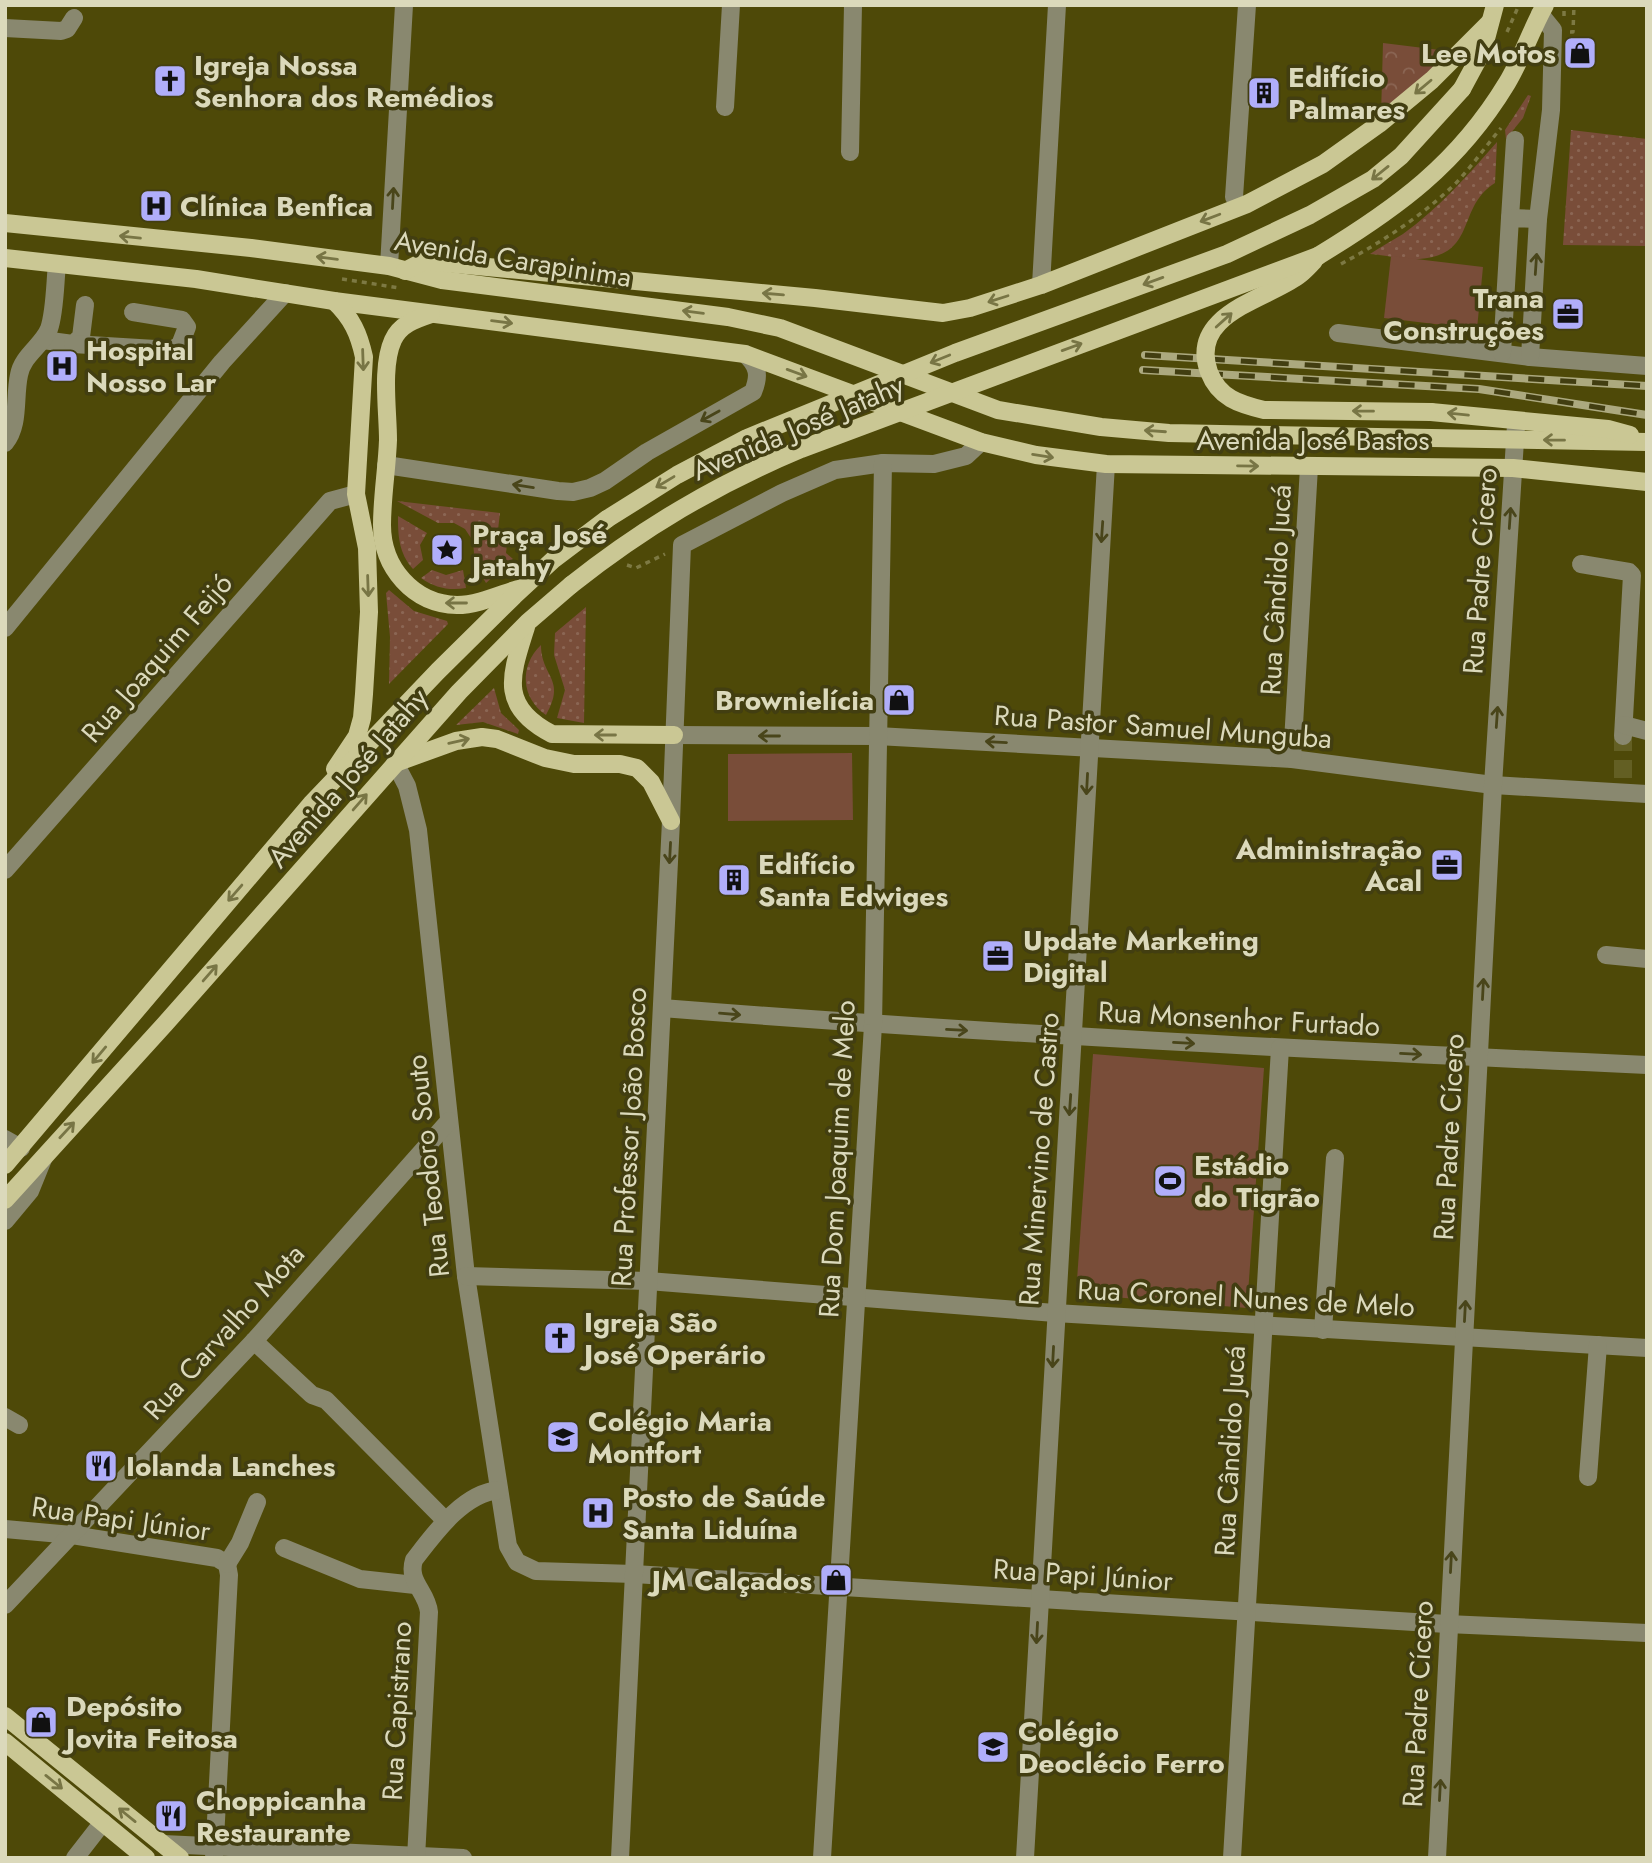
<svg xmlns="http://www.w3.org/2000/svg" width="1652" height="1863" viewBox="0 0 1652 1863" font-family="Jost,sans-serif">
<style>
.grass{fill:url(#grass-dots)}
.park{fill:url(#park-crowns)}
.pitch{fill:#794d39}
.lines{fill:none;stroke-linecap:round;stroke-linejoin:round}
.minor-tunnel{stroke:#635f23;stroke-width:18;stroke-dasharray:18 9;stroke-linecap:butt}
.path{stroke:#7d7943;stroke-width:3.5;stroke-dasharray:5 5;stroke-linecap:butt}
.minor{stroke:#89886f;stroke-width:18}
.major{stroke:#cac794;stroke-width:18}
.rail-casing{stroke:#aca97f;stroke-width:8}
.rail{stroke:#423e11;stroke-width:5;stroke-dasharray:16;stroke-linecap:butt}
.major-bridge{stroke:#cac794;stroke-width:18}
.oneway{stroke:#787545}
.oneway2{stroke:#49451a}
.labels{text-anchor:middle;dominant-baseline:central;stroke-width:7;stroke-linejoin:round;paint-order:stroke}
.poi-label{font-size:28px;font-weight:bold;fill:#dbd9bb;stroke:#423e11;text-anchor:start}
.street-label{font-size:28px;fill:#dbd9bb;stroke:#423e11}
</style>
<defs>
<pattern id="grass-dots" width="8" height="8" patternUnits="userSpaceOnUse" patternTransform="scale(1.75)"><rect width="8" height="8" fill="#794d39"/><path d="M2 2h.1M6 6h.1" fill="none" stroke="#8b6654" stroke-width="1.8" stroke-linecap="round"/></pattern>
<pattern id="park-crowns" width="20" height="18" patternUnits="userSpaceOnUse" patternTransform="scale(1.75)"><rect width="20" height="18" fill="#794d39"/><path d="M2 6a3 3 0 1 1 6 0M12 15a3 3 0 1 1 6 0" fill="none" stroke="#8b6654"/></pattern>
</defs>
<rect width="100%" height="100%" fill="#4e4908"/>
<!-- grass -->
<g class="grass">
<polygon points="1528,95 1531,96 1523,118 1506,139 1505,130"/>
<polygon points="1571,130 1647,139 1647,246 1563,245"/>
<path d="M1497 142 1495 183C1456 207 1478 255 1419 259 1404 260 1386 255 1370 254 1380 247 1392 241 1403 234 1439 208 1468 175 1497 142Z"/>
<polygon points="397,501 500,513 497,538 507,540 506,553 513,559 486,583 472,560 474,553 473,541 465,529 454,523 438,523"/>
<path d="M398 516 427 533 420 545 423 560 413 569C399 553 398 537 398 516Z"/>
<path d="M432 570 446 575 463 570 466 588C450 591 435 588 421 578Z"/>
<polygon points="389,590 414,611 447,621 448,624 389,684 390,637 386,593"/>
<polygon points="586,607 584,723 557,718 565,690 554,655 555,633"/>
<path d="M541 645C541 677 567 679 546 715 521 698 519 666 541 645Z"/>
<polygon points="494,688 501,713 519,730 518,734 483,722 456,725"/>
</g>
<!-- park -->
<polygon class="park" points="1383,43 1448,51 1427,77 1381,116"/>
<!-- pitch -->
<g class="pitch">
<polygon points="1391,256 1483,267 1477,329 1384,318"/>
<polygon points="852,753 853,820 728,821 728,754"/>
<polygon points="1093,1054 1264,1068 1247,1308 1076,1294"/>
</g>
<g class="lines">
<!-- minor-tunnel -->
<polyline class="minor-tunnel" points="1623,778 1623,736"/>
<!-- path -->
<g class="path">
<polyline points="1564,16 1564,5"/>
<polyline points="1507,32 1519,5"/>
<polyline points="1570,32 1573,32 1574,5"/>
<path d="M1341 264C1383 241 1421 217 1456 183 1472 166 1486 146 1501 128"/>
<polyline points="342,279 400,288"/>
<polyline points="627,565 636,568 665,554"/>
</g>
<!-- minor -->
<g class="minor">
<polyline points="5,28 61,31 67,29 74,18"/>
<polyline points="725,107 731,5"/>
<polyline points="850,152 853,5"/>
<polyline points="1234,197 1247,5"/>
<polyline points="1510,218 1515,140"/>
<polyline points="389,266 404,5"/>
<polyline points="1041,285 1057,5"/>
<polyline points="1338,333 1530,357 1647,366"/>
<polyline points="43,340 73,344 81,337 85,305"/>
<polyline points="73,344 172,350 180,345 187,327 182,320 133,312"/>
<polyline points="1502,353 1510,218 1538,219"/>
<polyline points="1530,357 1538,219 1551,110 1553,30 1540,14"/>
<path d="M5 443C20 424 14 398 19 375 22 356 42 346 49 329 55 312 55 283 57 264"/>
<path d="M386 465 558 491 573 492 590 488 605 481 647 452 753 392C760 375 758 366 745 354"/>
<polyline points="1581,564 1629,572 1632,575 1623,736"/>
<polyline points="5,628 222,362 285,293"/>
<polyline points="1624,725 1647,731"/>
<polyline points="674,735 877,736 1292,759 1493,785 1647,794"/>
<polyline points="1292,759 1309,467"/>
<polyline points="395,763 407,786 418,830 466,1276 508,1546 517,1562 536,1571 634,1574 1447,1624 1647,1633"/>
<polyline points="5,870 330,501 356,494"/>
<polyline points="1606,955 1647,959"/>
<path d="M662 1008C990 1034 1318 1050 1647 1065"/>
<polyline points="5,1139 21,1148"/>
<polyline points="5,1221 30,1191 43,1159"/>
<polyline points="466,1276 648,1281 1055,1313 1647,1348"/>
<polyline points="1323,1330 1335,1158"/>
<polyline points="254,1341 312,1395 326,1400 445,1520"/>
<polyline points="5,1417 19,1425"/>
<polyline points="1588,1477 1598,1345"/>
<polyline points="5,1529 72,1535 217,1558 227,1564 229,1575 214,1858"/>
<polyline points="284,1548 360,1579 415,1585"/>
<polyline points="227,1564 240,1543 257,1502"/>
<polyline points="5,1605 254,1341 449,1121"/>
<polyline points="163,1844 463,1858"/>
<polyline points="75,1858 103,1822"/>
<path d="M416 1858 429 1612C427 1591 407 1582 414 1560 434 1534 463 1493 499 1490"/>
<polyline points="620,1858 671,821 682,545 782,493 835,470 883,463 934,464 966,456 981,442"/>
<polyline points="822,1858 873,1025 883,463"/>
<polyline points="1025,1858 1106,464"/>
<polyline points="1232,1858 1280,1048"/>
<polyline points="1437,1858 1493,785 1516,425"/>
</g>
<!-- major -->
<g class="major">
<polyline points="1462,89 1483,50 1495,5"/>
<polyline points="5,223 251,248 389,266 442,280 728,317 780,328 998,410 1101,427 1169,433 1647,442"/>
<path d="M1318 256C1397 208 1458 164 1507 83 1522 58 1531 30 1545 5"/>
<polyline points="5,258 196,279 334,301 745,354 981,442 1036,455 1106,464 1513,468 1647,482"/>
<polyline points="405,271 424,261 815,298 917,310 943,313 970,308 1041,285 1247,204 1323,164 1379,124 1432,80 1490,22"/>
<path d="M334 301C352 318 359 334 364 357L356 494 367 548 369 612 364 694 362 718 357 736 335 769"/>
<path d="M431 314C416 319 400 324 393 340 381 366 388 411 388 440 387 468 382 497 382 525 382 567 413 604 457 605 477 605 499 595 518 589"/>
<polyline points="1431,412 1608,429 1630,435"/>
<path d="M526 627C511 675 498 706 552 734L674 735"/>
<polyline points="398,762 456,741 482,737 497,739 545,758 574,764 620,764 637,768 651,782 671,821"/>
<polyline points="5,1165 311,804 438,671 514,596 554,559 607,519"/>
<polyline points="5,1200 165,1024 459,692 528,622 571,585"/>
<polyline points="5,1716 180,1858"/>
<polyline points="5,1742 146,1858"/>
</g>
<defs>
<g id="rail">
<polyline points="1145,355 1647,386"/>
<polyline points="1143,370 1479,389 1647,415"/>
</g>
</defs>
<!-- rail casing -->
<use href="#rail" class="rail-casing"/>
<!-- rail -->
<use href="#rail" class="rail"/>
<!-- major-bridge -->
<g class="major-bridge">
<path d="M1314 261C1309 266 1304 272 1298 276 1265 300 1188 314 1209 372 1219 398 1239 404 1264 410L1431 412"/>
<polyline points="607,519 677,475 747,438 955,353 1227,254 1310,215 1373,179 1401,156 1462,89"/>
<path d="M571 585C643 528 715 485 801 449L1318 256"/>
</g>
</g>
<!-- one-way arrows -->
<defs><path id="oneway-shaft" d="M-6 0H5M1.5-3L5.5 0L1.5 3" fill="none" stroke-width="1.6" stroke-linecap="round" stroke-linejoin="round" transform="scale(1.75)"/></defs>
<g class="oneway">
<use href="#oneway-shaft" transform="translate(1423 87) rotate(140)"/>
<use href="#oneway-shaft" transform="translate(1380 173) rotate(141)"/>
<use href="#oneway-shaft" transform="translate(1210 218) rotate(159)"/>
<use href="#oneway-shaft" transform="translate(130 237) rotate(-174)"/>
<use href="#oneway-shaft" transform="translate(327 258) rotate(-173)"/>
<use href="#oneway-shaft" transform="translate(1153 281) rotate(160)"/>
<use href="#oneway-shaft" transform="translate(773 294) rotate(-175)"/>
<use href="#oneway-shaft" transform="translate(998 299) rotate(162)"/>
<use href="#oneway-shaft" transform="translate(693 312) rotate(-173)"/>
<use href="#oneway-shaft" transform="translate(1224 320) rotate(-42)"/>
<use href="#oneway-shaft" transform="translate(502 322) rotate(7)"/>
<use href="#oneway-shaft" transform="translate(1072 347) rotate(-20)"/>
<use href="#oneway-shaft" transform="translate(940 359) rotate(158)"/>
<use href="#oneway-shaft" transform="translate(363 360) rotate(88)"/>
<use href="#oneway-shaft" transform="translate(797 373) rotate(20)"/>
<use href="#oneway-shaft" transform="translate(1363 411) rotate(-179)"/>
<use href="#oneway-shaft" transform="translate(1458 414) rotate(-174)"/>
<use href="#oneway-shaft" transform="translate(1155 431) rotate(-176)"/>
<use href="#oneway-shaft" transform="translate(1554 440) rotate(-179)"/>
<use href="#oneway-shaft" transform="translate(1043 456) rotate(9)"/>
<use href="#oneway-shaft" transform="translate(1248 466) rotate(1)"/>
<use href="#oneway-shaft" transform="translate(665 482) rotate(149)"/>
<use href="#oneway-shaft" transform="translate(368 586) rotate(88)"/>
<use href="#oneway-shaft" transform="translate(456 603) rotate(180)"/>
<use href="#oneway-shaft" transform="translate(605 735) rotate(-180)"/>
<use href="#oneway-shaft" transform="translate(459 741) rotate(-13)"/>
<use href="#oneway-shaft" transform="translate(360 802) rotate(-49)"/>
<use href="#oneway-shaft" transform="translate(235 893) rotate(131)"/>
<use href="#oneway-shaft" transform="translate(210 973) rotate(-49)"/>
<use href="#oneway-shaft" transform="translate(99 1055) rotate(130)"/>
<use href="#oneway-shaft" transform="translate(67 1130) rotate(-47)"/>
<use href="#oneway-shaft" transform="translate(54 1782) rotate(39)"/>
<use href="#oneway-shaft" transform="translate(127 1815) rotate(-141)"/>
</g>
<g class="oneway2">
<use href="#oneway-shaft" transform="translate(393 198) rotate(-87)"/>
<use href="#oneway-shaft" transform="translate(1536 264) rotate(-86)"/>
<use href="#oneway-shaft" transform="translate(710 416) rotate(151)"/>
<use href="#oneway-shaft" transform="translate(523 486) rotate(-171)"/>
<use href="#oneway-shaft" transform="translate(1510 518) rotate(-86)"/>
<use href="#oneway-shaft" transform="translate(1102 532) rotate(94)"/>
<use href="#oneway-shaft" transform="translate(1497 717) rotate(-86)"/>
<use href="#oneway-shaft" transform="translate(769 736) rotate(-180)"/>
<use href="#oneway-shaft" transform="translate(996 742) rotate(-177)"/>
<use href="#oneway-shaft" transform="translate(1087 784) rotate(93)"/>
<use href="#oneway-shaft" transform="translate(670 853) rotate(93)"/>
<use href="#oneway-shaft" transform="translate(1483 989) rotate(-87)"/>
<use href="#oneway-shaft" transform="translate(730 1014) rotate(5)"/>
<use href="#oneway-shaft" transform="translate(957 1030) rotate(3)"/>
<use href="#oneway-shaft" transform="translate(1184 1043) rotate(3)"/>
<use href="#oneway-shaft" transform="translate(1411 1054) rotate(3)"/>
<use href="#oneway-shaft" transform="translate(1070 1105) rotate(94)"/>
<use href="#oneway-shaft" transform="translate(1465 1311) rotate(-87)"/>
<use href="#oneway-shaft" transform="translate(1053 1357) rotate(93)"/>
<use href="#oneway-shaft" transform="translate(1451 1562) rotate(-87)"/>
<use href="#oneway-shaft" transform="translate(1037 1633) rotate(93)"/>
<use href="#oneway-shaft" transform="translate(1440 1790) rotate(-87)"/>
</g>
<!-- icons -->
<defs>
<symbol id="shop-square" viewBox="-11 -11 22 22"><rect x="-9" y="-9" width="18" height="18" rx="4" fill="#b0aefa" stroke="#423e11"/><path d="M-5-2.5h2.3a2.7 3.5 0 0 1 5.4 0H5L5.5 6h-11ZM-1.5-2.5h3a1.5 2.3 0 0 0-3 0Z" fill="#111"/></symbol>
<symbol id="church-square" viewBox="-11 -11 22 22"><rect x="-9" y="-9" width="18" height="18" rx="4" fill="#b0aefa" stroke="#423e11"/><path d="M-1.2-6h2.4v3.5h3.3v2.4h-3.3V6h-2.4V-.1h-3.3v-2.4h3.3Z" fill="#111"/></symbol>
<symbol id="building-square" viewBox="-11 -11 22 22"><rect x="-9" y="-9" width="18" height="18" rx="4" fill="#b0aefa" stroke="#423e11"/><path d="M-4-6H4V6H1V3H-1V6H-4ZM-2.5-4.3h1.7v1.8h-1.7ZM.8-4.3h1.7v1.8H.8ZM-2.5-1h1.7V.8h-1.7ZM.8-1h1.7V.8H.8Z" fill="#111"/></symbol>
<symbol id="hospital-square" viewBox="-11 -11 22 22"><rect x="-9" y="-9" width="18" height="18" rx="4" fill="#b0aefa" stroke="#423e11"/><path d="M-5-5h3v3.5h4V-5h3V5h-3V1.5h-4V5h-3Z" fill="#111"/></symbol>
<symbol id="office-square" viewBox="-11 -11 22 22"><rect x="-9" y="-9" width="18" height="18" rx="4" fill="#b0aefa" stroke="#423e11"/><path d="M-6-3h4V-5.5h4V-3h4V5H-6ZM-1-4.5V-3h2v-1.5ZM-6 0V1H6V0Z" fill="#111"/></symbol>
<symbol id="sight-square" viewBox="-11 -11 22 22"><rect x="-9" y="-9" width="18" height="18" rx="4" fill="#b0aefa" stroke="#423e11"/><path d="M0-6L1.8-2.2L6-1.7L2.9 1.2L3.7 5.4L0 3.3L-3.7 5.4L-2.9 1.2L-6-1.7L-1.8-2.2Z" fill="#111"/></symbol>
<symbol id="stadium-square" viewBox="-11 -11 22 22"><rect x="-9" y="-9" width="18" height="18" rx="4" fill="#b0aefa" stroke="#423e11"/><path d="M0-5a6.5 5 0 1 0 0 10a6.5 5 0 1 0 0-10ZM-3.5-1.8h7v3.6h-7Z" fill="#111"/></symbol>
<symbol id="school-square" viewBox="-11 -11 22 22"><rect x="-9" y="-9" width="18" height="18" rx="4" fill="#b0aefa" stroke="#423e11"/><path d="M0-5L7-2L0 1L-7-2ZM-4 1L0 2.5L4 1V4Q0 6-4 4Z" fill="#111"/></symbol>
<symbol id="restaurant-square" viewBox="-11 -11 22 22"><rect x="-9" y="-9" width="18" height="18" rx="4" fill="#b0aefa" stroke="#423e11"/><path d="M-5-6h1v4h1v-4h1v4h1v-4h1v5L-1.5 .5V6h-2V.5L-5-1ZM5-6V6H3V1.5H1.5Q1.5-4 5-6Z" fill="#111"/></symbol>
</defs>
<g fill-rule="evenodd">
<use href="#shop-square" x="1561" y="34" width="38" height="38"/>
<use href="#church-square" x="151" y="62" width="38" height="38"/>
<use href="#building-square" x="1245" y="74" width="38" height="38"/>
<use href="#hospital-square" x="137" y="187" width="38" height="38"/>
<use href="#office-square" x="1549" y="295" width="38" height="38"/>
<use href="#hospital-square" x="43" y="347" width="38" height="38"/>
<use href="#sight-square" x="428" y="531" width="38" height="38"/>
<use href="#shop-square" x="880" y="681" width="38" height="38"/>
<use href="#office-square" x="1428" y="846" width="38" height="38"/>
<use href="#building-square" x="715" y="861" width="38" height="38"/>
<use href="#office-square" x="979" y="937" width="38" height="38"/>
<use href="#stadium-square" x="1151" y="1162" width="38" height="38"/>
<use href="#church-square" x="541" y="1319" width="38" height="38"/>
<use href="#school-square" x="544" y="1418" width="38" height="38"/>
<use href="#restaurant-square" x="82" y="1447" width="38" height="38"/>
<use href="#hospital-square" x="579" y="1494" width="38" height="38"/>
<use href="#shop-square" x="817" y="1561" width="38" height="38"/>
<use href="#shop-square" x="22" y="1703" width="38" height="38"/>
<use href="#school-square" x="974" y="1728" width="38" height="38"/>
<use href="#restaurant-square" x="152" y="1797" width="38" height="38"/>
</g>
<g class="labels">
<!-- poi labels -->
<g class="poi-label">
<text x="1556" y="53" text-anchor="end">Lee Motos</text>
<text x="194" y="65">Igreja Nossa<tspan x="194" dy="32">Senhora dos Remédios</tspan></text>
<text x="1288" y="77">Edifício<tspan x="1288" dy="32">Palmares</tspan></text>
<text x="180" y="206">Clínica Benfica</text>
<text x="1544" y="298" text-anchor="end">Trana<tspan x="1544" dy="32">Construções</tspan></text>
<text x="86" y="350">Hospital<tspan x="86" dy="32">Nosso Lar</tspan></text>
<text x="472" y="534">Praça José<tspan x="472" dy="32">Jatahy</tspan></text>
<text x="874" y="700" text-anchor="end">Brownielícia</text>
<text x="1422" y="849" text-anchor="end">Administração<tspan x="1422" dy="32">Acal</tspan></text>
<text x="758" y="864">Edifício<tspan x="758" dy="32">Santa Edwiges</tspan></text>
<text x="1023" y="940">Update Marketing<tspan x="1023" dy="32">Digital</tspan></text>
<text x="1194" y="1165">Estádio<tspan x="1194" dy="32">do Tigrão</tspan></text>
<text x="584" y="1322">Igreja São<tspan x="584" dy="32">José Operário</tspan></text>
<text x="588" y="1421">Colégio Maria<tspan x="588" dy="32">Montfort</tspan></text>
<text x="126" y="1466">Iolanda Lanches</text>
<text x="622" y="1497">Posto de Saúde<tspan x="622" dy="32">Santa Liduína</tspan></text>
<text x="812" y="1580" text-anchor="end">JM Calçados</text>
<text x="66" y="1706">Depósito<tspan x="66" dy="32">Jovita Feitosa</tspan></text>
<text x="1018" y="1731">Colégio<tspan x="1018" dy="32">Deoclécio Ferro</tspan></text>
<text x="196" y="1800">Choppicanha<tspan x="196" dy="32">Restaurante</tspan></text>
</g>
<!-- street labels -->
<g class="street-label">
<text transform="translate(513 259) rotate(9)">Avenida Carapinima</text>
<text transform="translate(798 428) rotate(-23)">Avenida José Jatahy</text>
<text x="1313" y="440">Avenida José Bastos</text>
<text transform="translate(1480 571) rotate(-86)">Rua Padre Cícero</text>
<text transform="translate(1276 590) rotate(-87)">Rua Cândido Jucá</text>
<text transform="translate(157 658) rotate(-49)">Rua Joaquim Feijó</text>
<text transform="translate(1163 727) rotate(4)">Rua Pastor Samuel Munguba</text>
<text transform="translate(348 778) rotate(-49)">Avenida José Jatahy</text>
<text transform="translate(1239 1019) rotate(3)">Rua Monsenhor Furtado</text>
<text transform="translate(629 1137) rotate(-87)">Rua Professor João Bosco</text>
<text transform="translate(1449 1137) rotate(-87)">Rua Padre Cícero</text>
<text transform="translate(837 1159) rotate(-87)">Rua Dom Joaquim de Melo</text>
<text transform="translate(1039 1159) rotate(-86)">Rua Minervino de Castro</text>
<text transform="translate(428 1166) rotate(-96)">Rua Teodoro Souto</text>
<text transform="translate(1246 1298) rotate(3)">Rua Coronel Nunes de Melo</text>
<text transform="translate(224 1332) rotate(-48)">Rua Carvalho Mota</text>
<text transform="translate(1230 1451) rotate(-87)">Rua Cândido Jucá</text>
<text transform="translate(121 1519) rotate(8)">Rua Papi Júnior</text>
<text transform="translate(1083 1575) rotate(4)">Rua Papi Júnior</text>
<text transform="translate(1418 1704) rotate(-87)">Rua Padre Cícero</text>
<text transform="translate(397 1711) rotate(-87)">Rua Capistrano</text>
</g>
</g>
<!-- border -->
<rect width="1652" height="1863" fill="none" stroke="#dbd9bb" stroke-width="14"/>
</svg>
